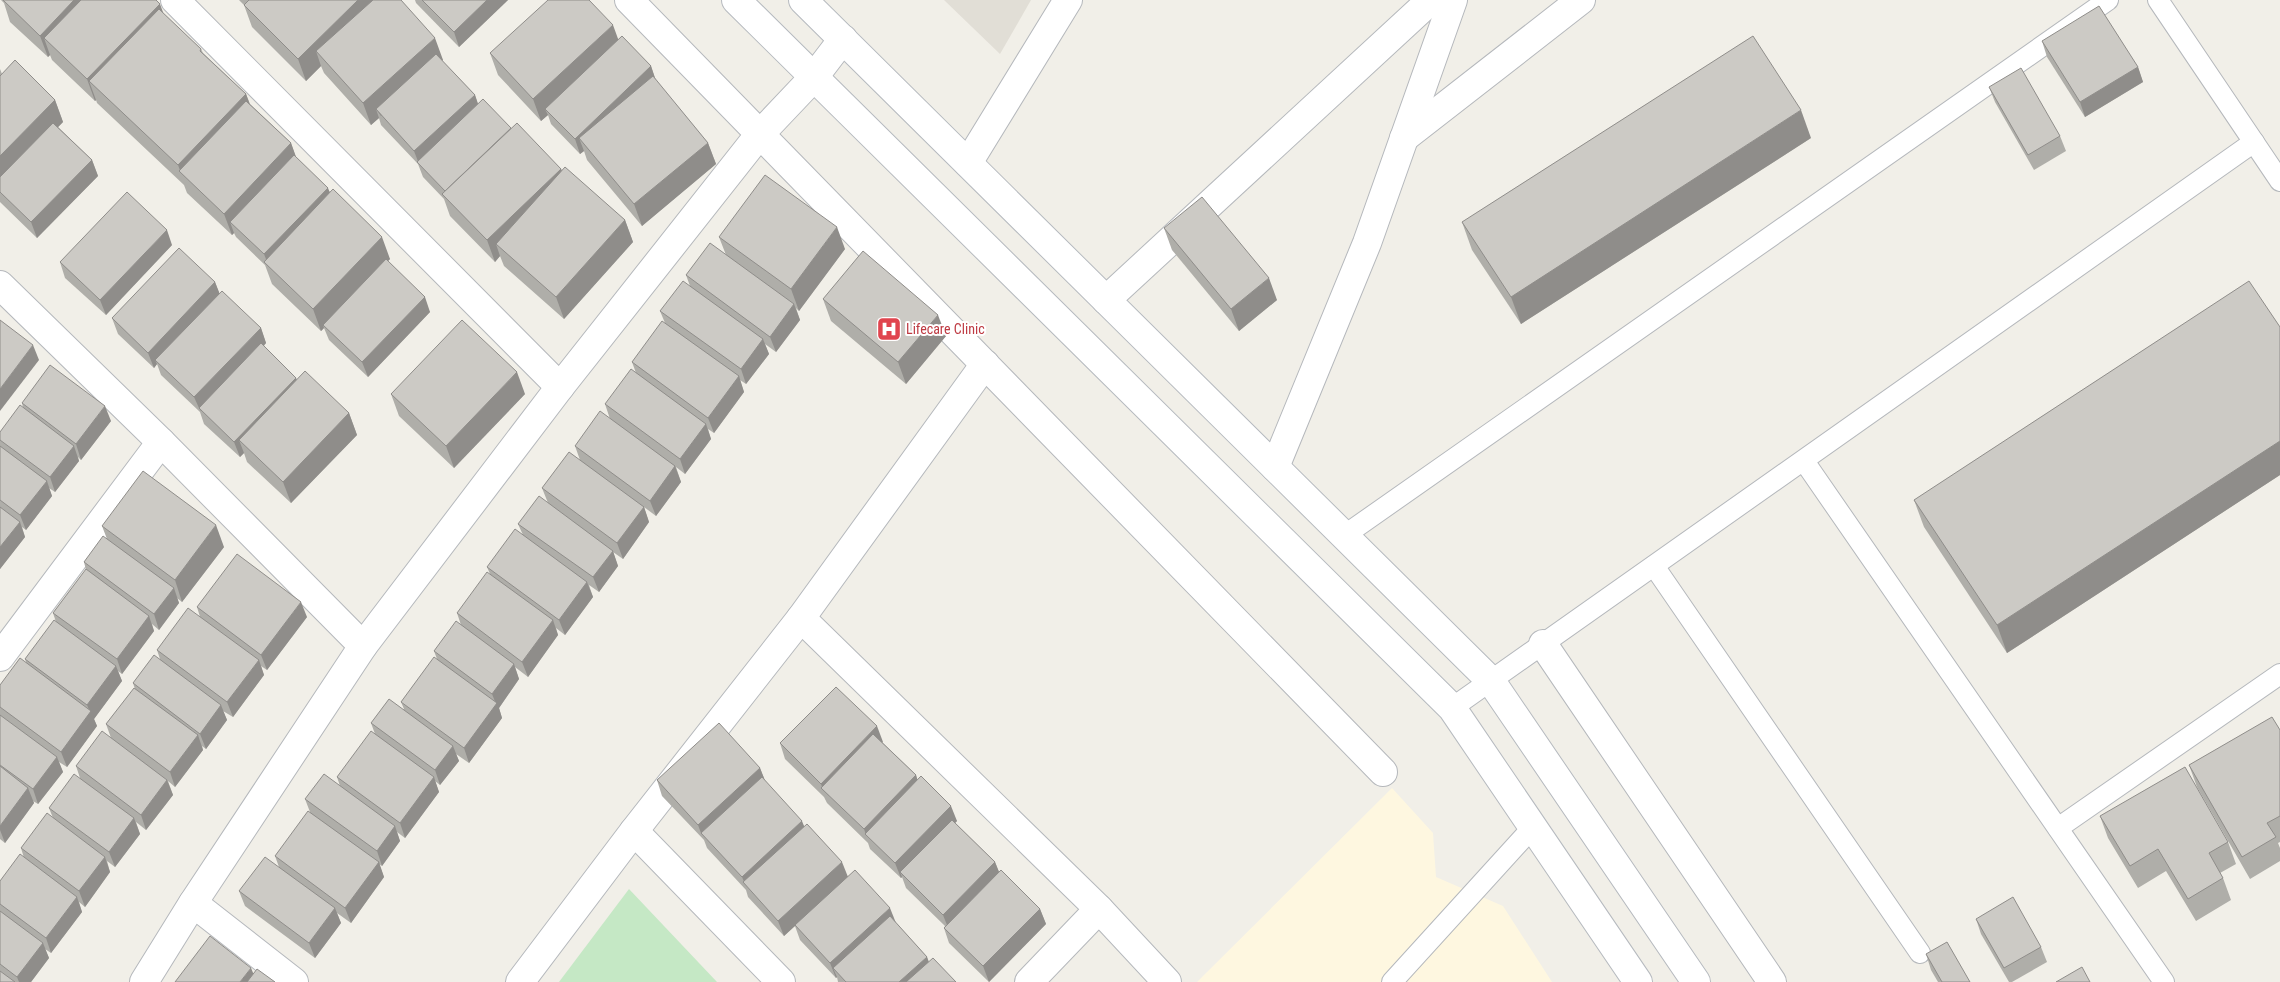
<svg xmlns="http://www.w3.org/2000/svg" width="2280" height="982" viewBox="0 0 2280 982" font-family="'Roboto Condensed',sans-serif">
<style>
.commercial{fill:#fef7e0}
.education{fill:#e1ded6}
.green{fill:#c5e8c5}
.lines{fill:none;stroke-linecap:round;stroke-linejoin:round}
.lane-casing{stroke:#b5b8bc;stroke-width:22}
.street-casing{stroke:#b5b8bc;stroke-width:30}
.secondary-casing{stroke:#b6babf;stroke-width:30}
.lane{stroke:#fff;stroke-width:20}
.street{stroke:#fff;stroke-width:28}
.secondary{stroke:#fff;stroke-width:28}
.wall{fill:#afaea9}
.shaded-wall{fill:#8f8d8a}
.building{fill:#cccac5;stroke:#8f8d8a}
.labels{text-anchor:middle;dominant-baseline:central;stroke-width:4;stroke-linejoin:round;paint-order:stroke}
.health-label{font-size:14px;fill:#be3a42;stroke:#fff;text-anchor:start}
</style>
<rect width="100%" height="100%" fill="#f1efe8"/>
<!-- commercial -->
<polygon class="commercial" points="1392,788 1433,833 1436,877 1503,906 1552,982 1197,982"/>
<!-- education -->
<polygon class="education" points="944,0 1031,0 1000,54"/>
<!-- green -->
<polygon class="green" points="629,889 717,982 559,982"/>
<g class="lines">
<defs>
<g id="lane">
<polyline points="2158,0 2280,181"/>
<polyline points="1804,461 2164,982"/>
<polyline points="1345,535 2108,0"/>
<polyline points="1654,566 1920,953"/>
<polyline points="1452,708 2254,142"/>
<polyline points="2058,828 2280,674"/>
<polyline points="1392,982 1533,827"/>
</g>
<g id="street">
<polyline points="175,0 560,387"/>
<polyline points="629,0 1383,772"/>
<polyline points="1404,138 1581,0"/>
<polyline points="968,163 1068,0"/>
<polyline points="0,285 161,442 363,646"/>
<polyline points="1106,300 1431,0"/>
<polyline points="1275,467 1367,243 1453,0"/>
<polyline points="801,618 1099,909 1167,982"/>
<polyline points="1543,644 1772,982"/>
<polyline points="0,657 161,442"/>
<polyline points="634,831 781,982"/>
<polyline points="193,903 294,982"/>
<polyline points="144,982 193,903 363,646 560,387 759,135 814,77 843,39"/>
<polyline points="520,982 634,831 801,618 985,364"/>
<polyline points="1029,982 1099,909"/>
</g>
<g id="secondary">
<polyline points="736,0 1452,708 1638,982"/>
<polyline points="803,0 1491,681 1696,982"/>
</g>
</defs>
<!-- lane casing -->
<use href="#lane" class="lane-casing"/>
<!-- street casing -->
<use href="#street" class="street-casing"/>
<!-- secondary casing -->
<use href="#secondary" class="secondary-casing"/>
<!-- lane -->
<use href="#lane" class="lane"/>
<!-- street -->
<use href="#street" class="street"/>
<!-- secondary -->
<use href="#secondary" class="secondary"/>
</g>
<!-- wall -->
<g class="wall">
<polygon points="1,0 156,0 163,13 201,49 203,53 246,94 250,104 291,143 296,158 330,192 390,259 388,261 430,312 368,377 329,340 324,328 321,331 272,284 265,265 236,237 234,233 232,235 187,193 184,185 97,103 96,100 95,101 52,60 50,55 48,57 10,22 4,3"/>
<polygon points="239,0 401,0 443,60 442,61 475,95 478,104 511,128 561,169 562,170 625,220 633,242 564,319 504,266 500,256 495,262 450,216 444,199 423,177 418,164 381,125 379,118 371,125 324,73 321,66 306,81 252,27 244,5"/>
<polygon points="415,0 508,0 459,47 416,3"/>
<polygon points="618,39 651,66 656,81 708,143 716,164 642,226 587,160 584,151 580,154 551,124 548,115 541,121 498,75 490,53"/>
<polygon points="2042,41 2138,67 2143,82 2085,117 2047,57"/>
<polygon points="0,69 2,74 55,100 63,122 58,127 92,160 98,176 37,238 0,202"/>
<polygon points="1989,87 2060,136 2066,151 2034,170 1995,102"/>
<polygon points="1811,138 1521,324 1472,250 1462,222"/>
<polygon points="1164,228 1277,300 1239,331 1172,250"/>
<polygon points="719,237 845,249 799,311 796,308 800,320 776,352 765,344 769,354 746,384 740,380 744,392 714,433 708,429 711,439 685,474 676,467 681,482 656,516 644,507 649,522 623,559 613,552 618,566 599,592 589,585 593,597 565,635 556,628 558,635 528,677 515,667 519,679 499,708 502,718 469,763 456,754 459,761 440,785 435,781 439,792 405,838 397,832 400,841 382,866 379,864 384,877 351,923 337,913 341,923 315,958 245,906 239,891 279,867 275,856 310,812 305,799 340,786 337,777 375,734 371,723 404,709 401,702 437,659 434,651 461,625 457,613 490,574 487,567 523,535 518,524 548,503 542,488 580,460 575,446 610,419 605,404 636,373 632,362 665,323 660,311 690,286 686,275 726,255"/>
<polygon points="172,245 106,315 65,278 60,262"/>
<polygon points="215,282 219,293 261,328 266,343 264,346 296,378 297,380 349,413 357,435 291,503 247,462 244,453 240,457 204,424 200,412 161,375 157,364 154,368 118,334 112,318"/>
<polygon points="823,299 946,336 906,384 831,321"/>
<polygon points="2280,327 2280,475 2007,653 1924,527 1914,500"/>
<polygon points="391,394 525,394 454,468 399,416"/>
<polygon points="22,403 111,421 81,460 78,457 79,461 55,492 49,488 52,496 26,530 22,527 25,537 0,569 0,432 23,408"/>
<polygon points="102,526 224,547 182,602 177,598 179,603 159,630 152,624 154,631 122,674 118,671 122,681 94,719 97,726 67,767 59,762 63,772 38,804 33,801 34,803 5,843 0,839 0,685 26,662 25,659 56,622 53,613 86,570 84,562 107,539"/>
<polygon points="197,607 307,617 267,670 261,666 264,675 233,717 223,711 227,720 206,749 202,746 203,750 175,787 168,781 173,795 146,830 136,822 140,834 115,867 107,861 110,872 85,907 79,902 82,912 51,953 45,949 49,958 31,982 0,982 0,881 24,858 21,848 53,818 49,808 80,778 76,766 111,738 106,724 135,689 133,683 160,659 157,650 200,617"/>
<polygon points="2280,730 2280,842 2278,843 2280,848 2280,861 2250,879 2197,787 2189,765"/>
<polygon points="882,742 916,775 917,780 957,821 955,823 995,862 999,872 1040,909 1046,924 989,982 949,943 944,928 945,926 906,888 902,877 901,878 870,849 868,843 827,803 824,797 785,759 780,743 883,742"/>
<polygon points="760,768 765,781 848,877 895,922 927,957 929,962 956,982 838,982 837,977 836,978 800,940 795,926 784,936 748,897 746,890 707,848 704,840 662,796 657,780"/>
<polygon points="2100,816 2228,842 2236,864 2220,873 2223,878 2231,900 2196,921 2166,871 2138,888 2108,838"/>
<polygon points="1976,919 2041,947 2047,962 2012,982 2009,982 1981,934"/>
<polygon points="1926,954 1970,982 1938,982 1931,970"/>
</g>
<!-- shaded-wall -->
<g class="shaded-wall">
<polygon points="74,0 103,0 44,38 50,55 48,57 40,36"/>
<polygon points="358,0 381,0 316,51 321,66 306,81 298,59"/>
<polygon points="487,0 508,0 459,47 454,32"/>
<polygon points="160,4 168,26 89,81 96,100 95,101 87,79"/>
<polygon points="613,25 621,47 545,109 548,115 541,121 533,99"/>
<polygon points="435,38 443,60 381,116 376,109 379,118 371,125 363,103"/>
<polygon points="651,66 656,81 579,138 584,151 580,154 575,139"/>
<polygon points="2138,67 2143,82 2085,117 2080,102"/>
<polygon points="246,94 254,116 181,173 178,165"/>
<polygon points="475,95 480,110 419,164 414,151"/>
<polygon points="55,100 63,122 0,186 0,156"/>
<polygon points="1801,110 1811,138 1521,324 1511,297"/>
<polygon points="291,143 299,165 230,222 234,233 232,235 224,214"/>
<polygon points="708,143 716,164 642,226 634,204"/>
<polygon points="92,160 98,176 37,238 31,222"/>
<polygon points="561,169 569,191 496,244 500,256 495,262 487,240"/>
<polygon points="328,188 334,203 269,267 264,254"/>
<polygon points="625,220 633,242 564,319 556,297"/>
<polygon points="837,227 845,249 799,311 791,289"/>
<polygon points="167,230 172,245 106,315 100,300"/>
<polygon points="382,237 390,259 325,327 323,325 324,328 321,331 313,309"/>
<polygon points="1269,278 1277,300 1239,331 1231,309"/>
<polygon points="215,282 221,297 155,360 157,364 154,368 148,353"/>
<polygon points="425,297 430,312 368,377 362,362"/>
<polygon points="794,304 800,320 776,352 770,337"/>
<polygon points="938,315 946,336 906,384 898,362"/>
<polygon points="261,328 266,343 201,411 199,408 194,397"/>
<polygon points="763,339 769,354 746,384 741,369"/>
<polygon points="33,345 39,360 0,411 0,389"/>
<polygon points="517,372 525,394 454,468 446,446"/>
<polygon points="739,376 744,392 714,433 708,418"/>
<polygon points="296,378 302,393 239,440 244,453 240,457 234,442"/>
<polygon points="105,406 111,421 81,460 76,444"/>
<polygon points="349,413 357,435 291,503 283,482"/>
<polygon points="706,424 711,439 685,474 680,459"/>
<polygon points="2280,441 2280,475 2007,653 1997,625"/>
<polygon points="74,446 79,461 55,492 50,477"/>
<polygon points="675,466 681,482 656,516 650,501"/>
<polygon points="47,481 52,496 26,530 20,515"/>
<polygon points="644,507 649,522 623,559 617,543"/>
<polygon points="20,522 25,537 0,569 0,547"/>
<polygon points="216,525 224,547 182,602 175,580"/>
<polygon points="613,551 618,566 599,592 593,577"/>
<polygon points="587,582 593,597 565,635 559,620"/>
<polygon points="174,588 179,603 159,630 154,614"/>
<polygon points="301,602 307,617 267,670 261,655"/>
<polygon points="149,616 154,631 122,674 117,659"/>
<polygon points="553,620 558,635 528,677 522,662"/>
<polygon points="259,660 264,675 233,717 227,702"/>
<polygon points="514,664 519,679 499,708 502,718 469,763 464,748 496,704 492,694"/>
<polygon points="116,666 122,681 94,719 97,726 67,767 61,752 90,712 87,705"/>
<polygon points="221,705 227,720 206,749 200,734"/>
<polygon points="877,726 883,742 829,796 823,790 821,784"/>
<polygon points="198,735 203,750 175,787 170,772"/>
<polygon points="453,746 459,761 440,785 435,770"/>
<polygon points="57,757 63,772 38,804 33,789"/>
<polygon points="760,768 766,783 701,833 704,841 698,825"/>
<polygon points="916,775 921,791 866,835 864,829"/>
<polygon points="434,777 439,792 405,838 400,823"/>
<polygon points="167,780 173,795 146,830 141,815"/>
<polygon points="28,788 34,803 5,843 0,830 0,826"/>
<polygon points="951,806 957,821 903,876 900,872 902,877 901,878 895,863"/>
<polygon points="134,818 140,834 115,867 109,852"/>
<polygon points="802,821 808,836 745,884 742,877"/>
<polygon points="395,826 400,841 382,866 377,851"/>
<polygon points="105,857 110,872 85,907 79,891"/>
<polygon points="379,862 384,877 351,923 345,908"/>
<polygon points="842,862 848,877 784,936 778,921"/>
<polygon points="995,862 1001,877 949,930 943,915"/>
<polygon points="77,897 82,912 51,953 46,938"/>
<polygon points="335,908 341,923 315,958 309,943"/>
<polygon points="890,908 896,923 833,968 837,977 836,978 830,963"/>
<polygon points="1040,909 1046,924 989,982 983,966"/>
<polygon points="43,943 49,958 31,982 19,982 17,977"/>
<polygon points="927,957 932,972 921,982 899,982"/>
<polygon points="251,968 257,982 240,982"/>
</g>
<!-- building -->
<g class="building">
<polygon points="3,0 74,0 40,36"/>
<polygon points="81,0 156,0 160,4 87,79 44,38"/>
<polygon points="249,0 358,0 298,59 244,5"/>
<polygon points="373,0 401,0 435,38 363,103 316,51"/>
<polygon points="422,0 487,0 454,32"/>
<polygon points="548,0 589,0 613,25 533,99 490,53"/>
<polygon points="2099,6 2138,67 2080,102 2042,41"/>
<polygon points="159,9 201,49 200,51 246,94 178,165 89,81"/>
<polygon points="622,36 651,66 575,139 545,109"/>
<polygon points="1753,36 1801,110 1511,297 1462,222"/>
<polygon points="436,54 475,95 414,151 376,109"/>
<polygon points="15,60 55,100 0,156 0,76"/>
<polygon points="2021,68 2060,136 2028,155 1989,87"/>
<polygon points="653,76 708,143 634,204 579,138"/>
<polygon points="483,99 511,128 445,191 417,162"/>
<polygon points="246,101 291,143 224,214 179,171"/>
<polygon points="53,123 92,160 31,222 0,192 0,177"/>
<polygon points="517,123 561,169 487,240 442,194"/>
<polygon points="294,155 328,188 264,254 230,222"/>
<polygon points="565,167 625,220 556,297 496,244"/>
<polygon points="765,175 837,227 791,289 719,237"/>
<polygon points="333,189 382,237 313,309 264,262"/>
<polygon points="127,192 167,230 100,300 60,262"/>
<polygon points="1202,197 1269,278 1231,309 1164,228"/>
<polygon points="710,243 794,304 770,337 686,275"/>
<polygon points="179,248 215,282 148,353 112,318"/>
<polygon points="863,251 938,315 898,362 823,299"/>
<polygon points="386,259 425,297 362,362 323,325"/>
<polygon points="683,281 763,339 741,369 660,311"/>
<polygon points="2249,281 2280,327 2280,441 1997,625 1914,500"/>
<polygon points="222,291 261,328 194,397 155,360"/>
<polygon points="0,320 33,345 0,389"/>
<polygon points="462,320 517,372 446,446 391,394"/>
<polygon points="662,321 739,376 708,418 632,362"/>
<polygon points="261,343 296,378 234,442 199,408"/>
<polygon points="50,365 105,406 76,444 22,403"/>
<polygon points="631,369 706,424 680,459 605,404"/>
<polygon points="305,371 349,413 283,482 239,440"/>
<polygon points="20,405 74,446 50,477 0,440 0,432"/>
<polygon points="600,411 675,466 650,501 575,446"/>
<polygon points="0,446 47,481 20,515 0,500"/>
<polygon points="569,452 644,507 617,543 542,488"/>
<polygon points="143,471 216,525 175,580 102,526"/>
<polygon points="539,496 613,551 593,577 518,524"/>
<polygon points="0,507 20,522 0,547"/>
<polygon points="515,529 587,582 559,620 487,567"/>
<polygon points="103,536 174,588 154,614 84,562"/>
<polygon points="237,554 301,602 261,655 197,607"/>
<polygon points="86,569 149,616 117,659 53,613"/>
<polygon points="487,572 553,620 522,662 457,613"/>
<polygon points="188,608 259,660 227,702 157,650"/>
<polygon points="54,620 116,666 87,705 25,659"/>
<polygon points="456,621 514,664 492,694 434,651"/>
<polygon points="154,655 221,705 200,734 133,683"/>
<polygon points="434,657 497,703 464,748 401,702"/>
<polygon points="20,658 91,711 61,752 0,707 0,685"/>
<polygon points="836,687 877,726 821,784 780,743"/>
<polygon points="134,688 198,735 170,772 106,724"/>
<polygon points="389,699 453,746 435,770 371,723"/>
<polygon points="0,715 57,757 33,789 0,765"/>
<polygon points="2272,717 2280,730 2280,816 2267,823 2276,837 2242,857 2189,765"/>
<polygon points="719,723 760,768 698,825 657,780"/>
<polygon points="102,731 167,780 141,815 76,766"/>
<polygon points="371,731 434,777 400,823 337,777"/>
<polygon points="873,734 916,775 864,829 821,788"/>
<polygon points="0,766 28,788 0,826"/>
<polygon points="2185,767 2228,842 2209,853 2223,878 2188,899 2158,849 2130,866 2100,816"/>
<polygon points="74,774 134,818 109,852 49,808"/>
<polygon points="324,774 395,826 377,851 305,799"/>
<polygon points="921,776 951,806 895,863 865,834"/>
<polygon points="762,777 802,821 742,877 701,833"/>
<polygon points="308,811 379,862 345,908 275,856"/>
<polygon points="47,813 105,857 79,891 21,848"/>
<polygon points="952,820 995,862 943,915 900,872"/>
<polygon points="807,824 842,862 778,921 743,882"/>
<polygon points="20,854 77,897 46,938 0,904 0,881"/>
<polygon points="265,857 335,908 309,943 239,891"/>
<polygon points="855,870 890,908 830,963 795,925"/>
<polygon points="1001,870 1040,909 983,966 944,928"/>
<polygon points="2013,897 2041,947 2004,968 1976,919"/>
<polygon points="0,911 43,943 17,977 0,964"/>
<polygon points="890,916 927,957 899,982 846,982 833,968"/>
<polygon points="210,936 251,968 240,982 175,982"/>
<polygon points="1947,942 1970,982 1942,982 1926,954"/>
<polygon points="933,958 956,982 906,982"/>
<polygon points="2082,967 2090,982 2056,982"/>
<polygon points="257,969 275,982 247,982"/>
<polygon points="0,971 15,982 0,982"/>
</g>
<!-- icons -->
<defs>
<symbol id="hospital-square" viewBox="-11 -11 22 22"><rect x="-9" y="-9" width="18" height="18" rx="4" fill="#e0444e" stroke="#fff"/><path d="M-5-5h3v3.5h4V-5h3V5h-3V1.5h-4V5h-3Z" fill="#fff"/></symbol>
</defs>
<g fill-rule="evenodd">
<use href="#hospital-square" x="875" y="315" width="28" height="28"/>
</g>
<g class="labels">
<!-- health labels -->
<g class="health-label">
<text x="906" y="329">Lifecare Clinic</text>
</g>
</g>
</svg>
